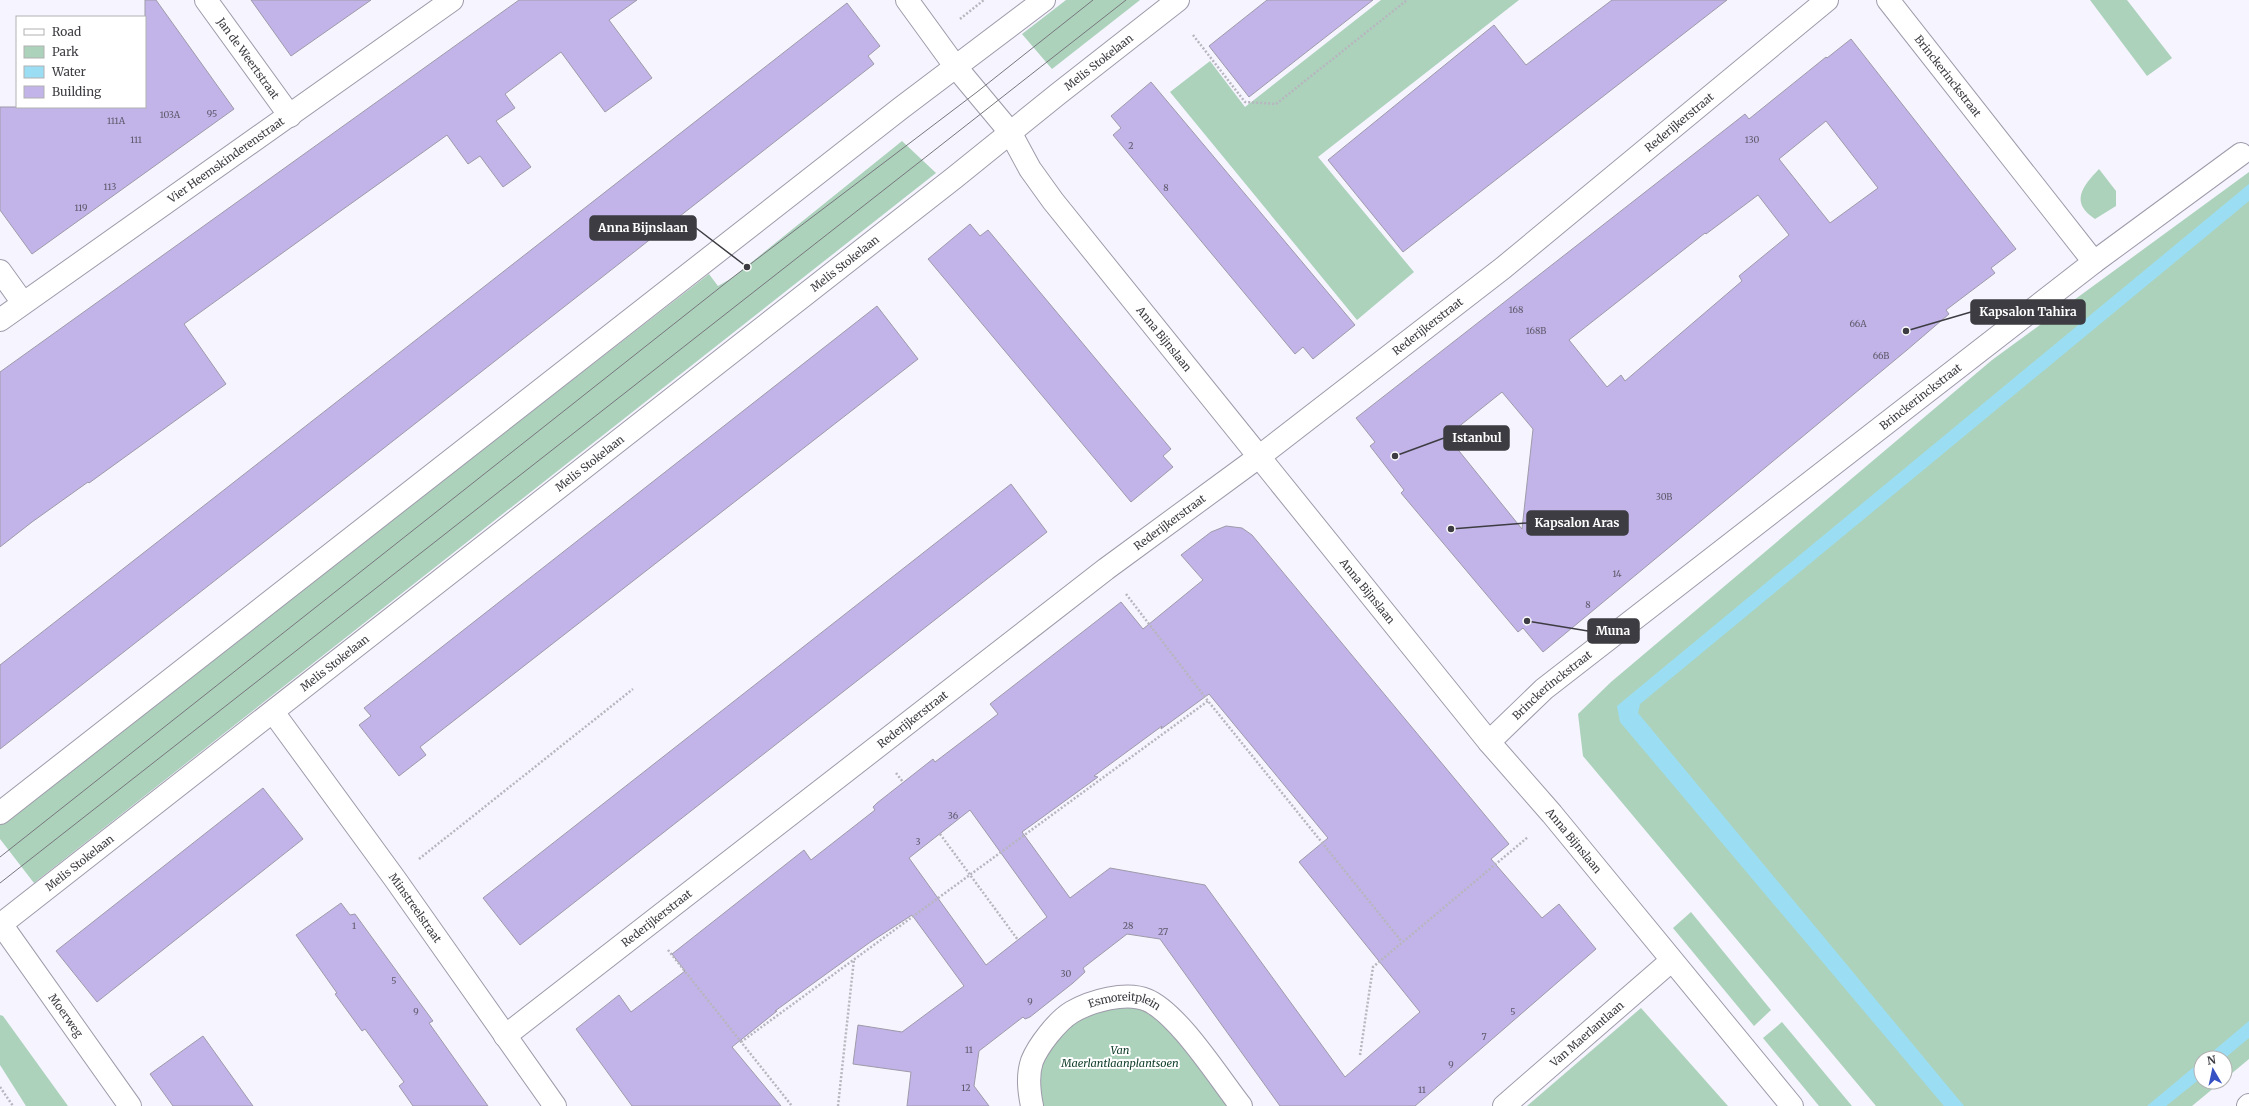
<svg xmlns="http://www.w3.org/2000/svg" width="2249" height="1106" viewBox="0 0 2249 1106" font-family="Merriweather,serif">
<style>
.green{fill:#acd2bc}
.water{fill:#9bdef4}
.building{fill:#c2b4e8;stroke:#9e9aaa;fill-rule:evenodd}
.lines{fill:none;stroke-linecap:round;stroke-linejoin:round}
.minor-casing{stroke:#9f9bab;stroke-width:24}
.path{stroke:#b7b6be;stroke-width:2.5;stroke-dasharray:2 2;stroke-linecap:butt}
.minor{stroke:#fff;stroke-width:22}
.tram{stroke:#77767d;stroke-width:1}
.labels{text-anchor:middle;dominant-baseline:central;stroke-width:4;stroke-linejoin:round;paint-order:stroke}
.number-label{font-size:9px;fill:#5e5a6c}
.street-label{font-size:11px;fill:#3d3c42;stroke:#fff}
.park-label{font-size:11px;font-style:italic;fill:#103e29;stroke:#fff}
.leader{fill:none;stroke:#3d3c42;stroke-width:1.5}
.callout-dot{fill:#3d3c42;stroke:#fff;stroke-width:1.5}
.callout{fill:#3d3c42;stroke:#3d3c42;stroke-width:1.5}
.callout-label{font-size:12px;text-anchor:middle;font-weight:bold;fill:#fff}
</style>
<rect width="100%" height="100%" fill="#f6f4fe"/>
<!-- green -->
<g class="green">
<polygon points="1066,0 1140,0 1052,69 1022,34"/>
<polygon points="1381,0 1519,0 1318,157 1414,272 1357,320 1170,92 1210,61 1245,107"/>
<polygon points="2090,0 2127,0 2172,58 2147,76"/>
<polygon points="902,141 936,173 34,883 0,839 0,823 709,274 718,286 732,278"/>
<path d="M2099 169 2116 191V206L2095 219C2069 202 2083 186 2099 169Z"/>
<polygon points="2249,172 2249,1059 2225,1079 2225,1058 2201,1058 2201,1082 2221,1082 2192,1106 1876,1106 1583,756 1578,714 1611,682 1992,360"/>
<polygon points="1691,912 1771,1010 1754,1026 1673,928"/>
<polygon points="1114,1004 1145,1009 1167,1022 1228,1106 1039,1106 1040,1063 1075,1019"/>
<polygon points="1641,1008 1728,1106 1527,1106"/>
<polygon points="0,1015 3,1016 68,1106 26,1106 0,1065"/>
<polygon points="1782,1022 1852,1106 1819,1106 1763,1038"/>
</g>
<!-- water -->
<g class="water">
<polygon points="2249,184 2249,201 1640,704 1638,713 1964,1106 1944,1106 1620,722 1617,706"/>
<polygon points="2249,1021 2249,1038 2225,1058 2205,1058"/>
<polygon points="2201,1061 2201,1078 2166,1106 2147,1106"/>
</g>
<!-- building -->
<g class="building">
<polygon points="145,0 156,0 234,109 32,254 0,210 0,107 145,107"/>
<polygon points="251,0 371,0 291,56"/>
<polygon points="519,0 637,0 609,20 652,78 605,112 561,52 505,94 515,108 496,121 531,167 503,187 480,156 468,164 447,135 342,210 184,324 226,384 89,483 88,482 32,522 0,547 0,372"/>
<polygon points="1267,0 1373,0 1249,97 1209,46"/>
<polygon points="1612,0 1727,0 1403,252 1328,160 1494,25 1526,65"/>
<polygon points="847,3 880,46 868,56 874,64 0,749 0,665"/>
<path d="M1851 39 2016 249 1991 268 1995 273 1946 310 1949 314 1907 350 1543 652 1523 628 1518 632 1401 493 1404 490 1370 446 1375 442 1356 418 1745 114 1749 119 1826 57 1827 58ZM1826 121 1878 188 1830 223 1779 159ZM1758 195 1789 235 1739 276 1742 281 1625 381 1621 375 1607 387 1569 340 1705 233 1706 234ZM1502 392 1533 429 1522 529 1447 436Z"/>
<polygon points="1151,82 1355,325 1313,359 1303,347 1295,354 1113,135 1121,128 1111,116"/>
<polygon points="970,224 980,236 988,230 1171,449 1163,456 1173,467 1131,502 928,259"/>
<polygon points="877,306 918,359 420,747 426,755 399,776 359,725 371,716 364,708"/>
<polygon points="1011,484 1047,532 520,945 483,898"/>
<path d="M1226 526 1242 528 1252 535 1509 844 1491 859 1542 918 1559 904 1596 949 1415 1106H1280L1160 939 1127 934 1083 968 1085 972 1073 983 1030 1017 1025 1019 1023 1017 979 1051 974 1086 989 1106H907L911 1072 853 1064 858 1025 902 1032 964 986 912 915 869 943 775 1011H777L732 1047 781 1106H632L576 1029 619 995 631 1012 685 971 672 954 804 850 811 860 875 810 873 807 877 803 933 759 935 762 998 714 990 704 1121 602 1143 629 1203 580 1181 555 1211 532ZM1209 694 1328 838 1299 862 1420 1012 1345 1077 1205 885 1110 868 1070 898 1022 832 1098 777 1094 776 1162 726 1161 729ZM970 810 1047 917 986 965 909 858Z"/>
<polygon points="263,788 303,839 97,1002 56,951"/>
<polygon points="341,903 350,915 355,914 368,932 433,1021 429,1023 488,1106 413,1106 399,1086 404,1082 365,1029 362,1031 335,994 337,993 296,935"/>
<polygon points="203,1036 253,1106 173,1106 150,1074"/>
</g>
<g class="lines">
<defs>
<g id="minor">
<path id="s1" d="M206 0 290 116"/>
<path id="s2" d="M907 0 955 66 1010 132 1030 169 1053 201 1489 742 1552 814 1792 1106"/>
<polyline points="2094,262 2241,154"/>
<polyline points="0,271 23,303"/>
<path id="s3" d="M0 320 452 0"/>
<path id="s4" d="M273 712 395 879 555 1106"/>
<path id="s5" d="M1489 742 1544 689 2094 262 1888 0"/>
<polyline points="0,813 901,108 1044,0"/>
<path id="s6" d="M1 924 130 1106"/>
<path id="s7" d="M0 925 954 178 1058 94 1178 0"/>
<path id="s8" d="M505 1036 1106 569 1260 456 1503 268 1827 0"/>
<path id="s9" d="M1032 1106C1029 1091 1027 1076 1032 1061 1038 1046 1057 1021 1072 1012 1091 1001 1126 991 1147 1000 1178 1013 1219 1078 1241 1106"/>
<path id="s10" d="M1504 1106 1671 961"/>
<polyline points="2248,1106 2249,1105"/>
</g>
</defs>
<!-- minor casing -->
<use href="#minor" class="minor-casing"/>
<!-- path -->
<g class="path">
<polyline points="960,19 984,0"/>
<polyline points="1193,35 1245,102 1276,104 1407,0"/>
<polyline points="1126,594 1208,701 1402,942"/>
<polyline points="896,773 903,782"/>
<polyline points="940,834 1018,940"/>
<polyline points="419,859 633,689"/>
<polyline points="668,950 792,1106"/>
<polyline points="741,1042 1208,701"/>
<polyline points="1360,1055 1373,967 1528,837"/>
<polyline points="0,1087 13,1106"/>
<polyline points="838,1106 854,959"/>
</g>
<!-- minor -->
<use href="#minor" class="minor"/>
<!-- tram -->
<g class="tram">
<polyline points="0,857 732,278 977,92 1093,0"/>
<polyline points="0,883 1126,0"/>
</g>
</g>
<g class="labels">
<!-- number labels -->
<g class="number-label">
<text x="212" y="113">95</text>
<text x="170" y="114">103A</text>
<text x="116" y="120">111A</text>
<text x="136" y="139">111</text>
<text x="1752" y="139">130</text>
<text x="1131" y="145">2</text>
<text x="110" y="186">113</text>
<text x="1166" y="187">8</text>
<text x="81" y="207">119</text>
<text x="1516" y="309">168</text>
<text x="1858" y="323">66A</text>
<text x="1536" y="330">168B</text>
<text x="1881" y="355">66B</text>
<text x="1664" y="496">30B</text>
<text x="1617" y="573">14</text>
<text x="1588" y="604">8</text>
<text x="953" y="815">36</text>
<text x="918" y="841">3</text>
<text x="354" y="925">1</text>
<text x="1128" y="925">28</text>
<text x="1163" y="931">27</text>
<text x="1066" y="973">30</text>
<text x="394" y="980">5</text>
<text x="1030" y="1001">9</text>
<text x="416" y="1011">9</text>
<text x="1513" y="1011">5</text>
<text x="1484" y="1036">7</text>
<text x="969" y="1049">11</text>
<text x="1451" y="1064">9</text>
<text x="966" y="1087">12</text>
<text x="1422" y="1089">11</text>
</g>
<!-- street labels -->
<g class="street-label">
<text stroke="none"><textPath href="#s1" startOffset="72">Jan de Weertstraat</textPath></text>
<text stroke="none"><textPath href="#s7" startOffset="1397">Melis Stokelaan</textPath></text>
<text transform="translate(1948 76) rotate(52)">Brinckerinckstraat</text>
<text stroke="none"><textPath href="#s8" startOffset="1488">Rederijkerstraat</textPath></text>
<text stroke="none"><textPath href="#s3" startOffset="277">Vier Heemskinderenstraat</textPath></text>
<text stroke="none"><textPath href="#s7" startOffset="1073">Melis Stokelaan</textPath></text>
<text stroke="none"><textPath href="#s8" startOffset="1164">Rederijkerstraat</textPath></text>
<text stroke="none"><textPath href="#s2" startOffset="426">Anna Bijnslaan</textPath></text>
<text stroke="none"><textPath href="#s5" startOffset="553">Brinckerinckstraat</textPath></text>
<text stroke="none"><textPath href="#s7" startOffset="749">Melis Stokelaan</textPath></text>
<text stroke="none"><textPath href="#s8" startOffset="840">Rederijkerstraat</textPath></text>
<text stroke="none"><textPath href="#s2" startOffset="750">Anna Bijnslaan</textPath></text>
<text stroke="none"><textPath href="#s7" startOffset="425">Melis Stokelaan</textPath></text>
<text stroke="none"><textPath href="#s5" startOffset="85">Brinckerinckstraat</textPath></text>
<text stroke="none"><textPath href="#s8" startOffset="516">Rederijkerstraat</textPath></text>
<text stroke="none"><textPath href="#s2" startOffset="1074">Anna Bijnslaan</textPath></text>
<text stroke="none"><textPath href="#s7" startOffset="101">Melis Stokelaan</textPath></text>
<text stroke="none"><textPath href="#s4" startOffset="242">Minstreelstraat</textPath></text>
<text stroke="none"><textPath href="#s8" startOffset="192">Rederijkerstraat</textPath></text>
<text stroke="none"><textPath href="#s9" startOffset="165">Esmoreitplein</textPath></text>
<text stroke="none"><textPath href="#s6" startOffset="112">Moerweg</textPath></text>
<text stroke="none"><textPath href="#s10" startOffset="110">Van Maerlantlaan</textPath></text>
</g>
<!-- park labels -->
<g class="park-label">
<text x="1120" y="1050">Van<tspan x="1120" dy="13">Maerlantlaanplantsoen</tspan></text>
</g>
</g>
<!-- callouts -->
<path class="leader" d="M747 267L696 228M1906 331L1971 312M1395 456L1444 438M1451 529L1527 523M1527 621L1588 631"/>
<g class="callout-dot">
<circle cx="747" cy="267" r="4"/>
<circle cx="1906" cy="331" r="4"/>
<circle cx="1395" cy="456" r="4"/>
<circle cx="1451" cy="529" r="4"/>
<circle cx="1527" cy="621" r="4"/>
</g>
<g class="callout">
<rect x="590" y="216" width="106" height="24" rx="4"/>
<rect x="1971" y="300" width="114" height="24" rx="4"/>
<rect x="1444" y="426" width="65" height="24" rx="4"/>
<rect x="1527" y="511" width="101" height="24" rx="4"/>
<rect x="1588" y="619" width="51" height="24" rx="4"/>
</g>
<g class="callout-label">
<text x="643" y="232">Anna Bijnslaan</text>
<text x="2028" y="316">Kapsalon Tahira</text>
<text x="1477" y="442">Istanbul</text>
<text x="1577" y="527">Kapsalon Aras</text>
<text x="1613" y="635">Muna</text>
</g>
<!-- legend -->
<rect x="16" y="16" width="130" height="92" fill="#ffffff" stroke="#b1b1b3"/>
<rect x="24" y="29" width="20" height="6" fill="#ffffff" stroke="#b1b1b3"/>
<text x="52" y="36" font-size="12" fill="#3d3c42">Road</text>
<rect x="24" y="46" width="20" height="12" fill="#acd2bc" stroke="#b1b1b3"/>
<text x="52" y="56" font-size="12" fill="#3d3c42">Park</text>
<rect x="24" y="66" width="20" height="12" fill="#9bdef4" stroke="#b1b1b3"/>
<text x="52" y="76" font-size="12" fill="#3d3c42">Water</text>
<rect x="24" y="86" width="20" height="12" fill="#c2b4e8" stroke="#b1b1b3"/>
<text x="52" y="96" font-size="12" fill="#3d3c42">Building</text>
<!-- north arrow -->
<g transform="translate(2213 1070) rotate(351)"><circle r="19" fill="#ffffff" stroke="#b1b1b3"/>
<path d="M0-3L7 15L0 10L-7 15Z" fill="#3651c3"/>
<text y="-6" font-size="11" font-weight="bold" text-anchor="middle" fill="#3d3c42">N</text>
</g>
</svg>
